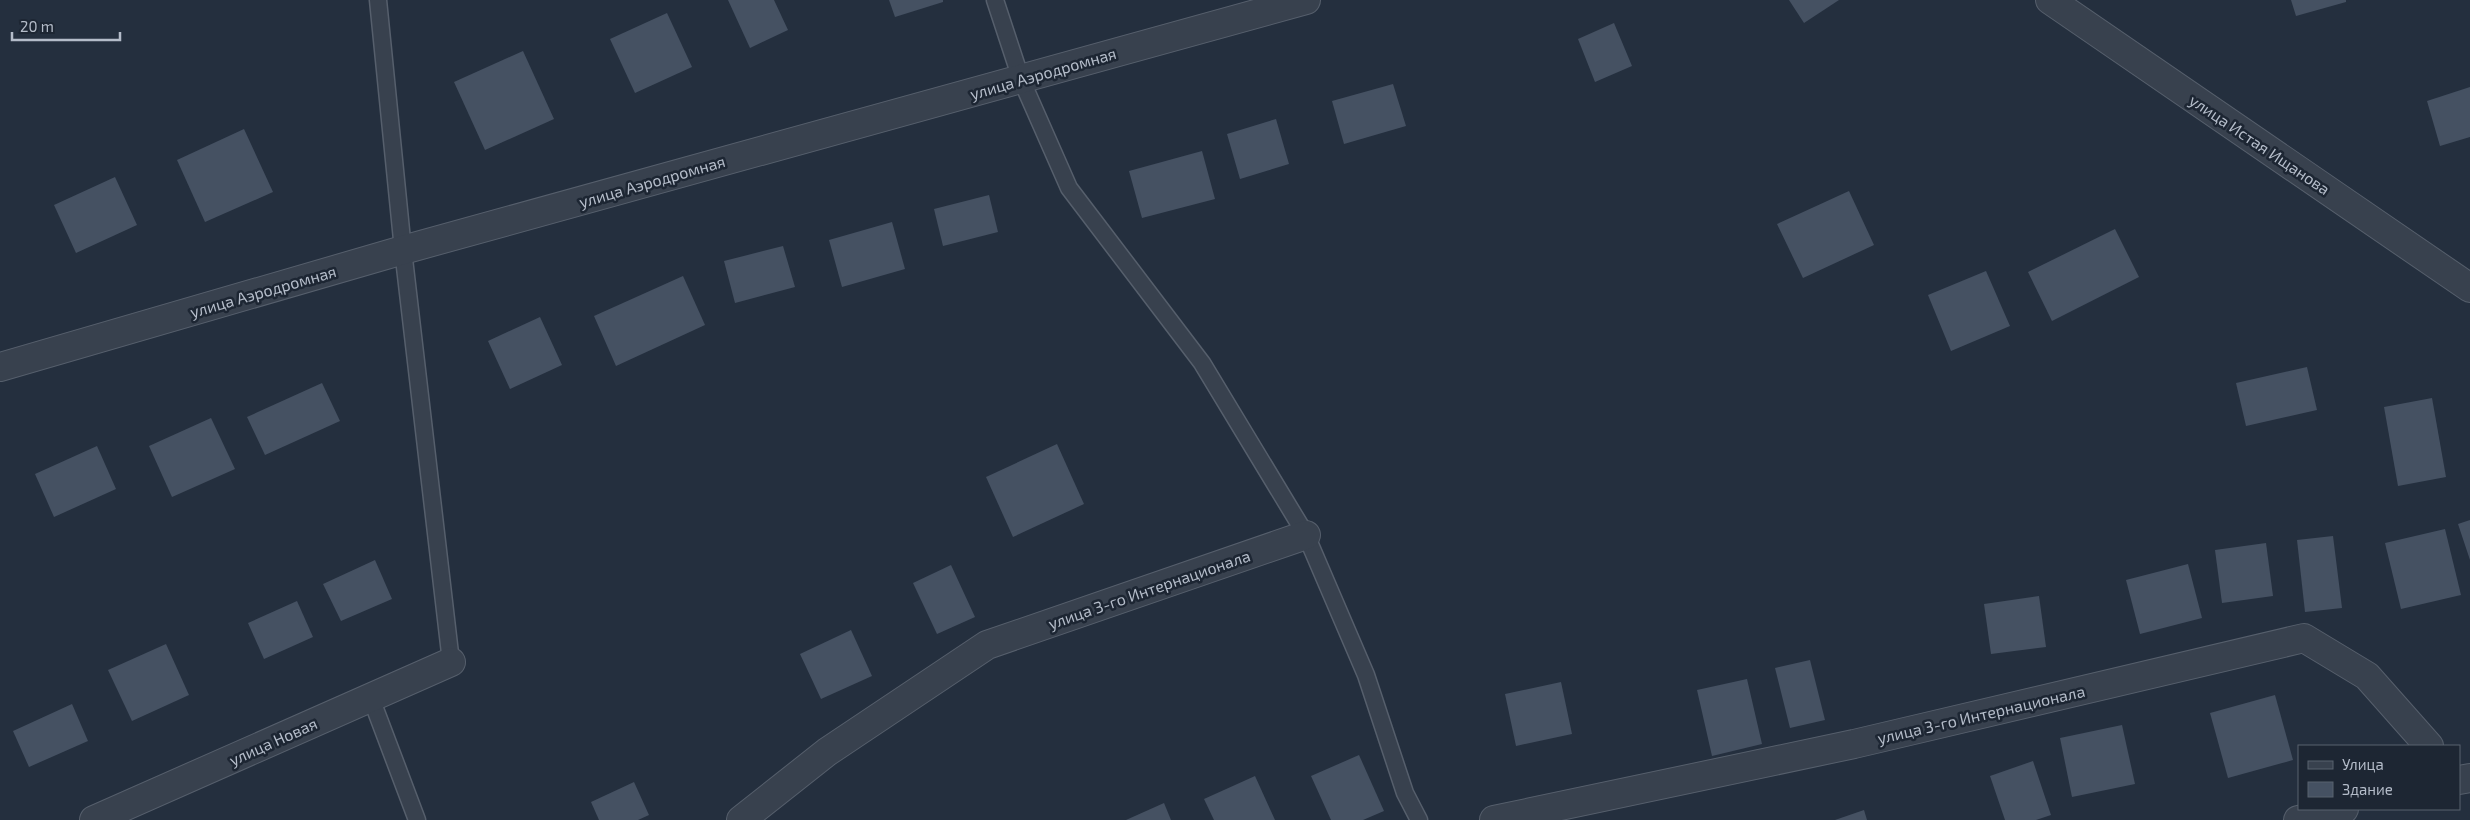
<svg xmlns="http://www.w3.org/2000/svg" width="2470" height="820" viewBox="0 0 2470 820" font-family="'Exo 2',sans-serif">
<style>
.building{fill:#455162}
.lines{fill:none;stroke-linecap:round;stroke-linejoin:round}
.service-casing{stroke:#565f6c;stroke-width:19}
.minor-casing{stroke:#565f6c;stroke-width:30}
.tertiary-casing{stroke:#565f6c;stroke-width:30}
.service{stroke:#38414e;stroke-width:16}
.minor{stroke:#38414e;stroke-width:28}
.tertiary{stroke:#38414e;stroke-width:28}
.labels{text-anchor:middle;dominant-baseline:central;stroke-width:5;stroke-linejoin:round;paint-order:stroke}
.street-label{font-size:16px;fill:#b4bcc9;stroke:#1d2633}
</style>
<rect width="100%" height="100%" fill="#242f3e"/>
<!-- building -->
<g class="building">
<polygon points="728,0 774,0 788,30 750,48"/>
<polygon points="889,0 943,0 943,2 895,17"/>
<polygon points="1789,0 1839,0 1804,23"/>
<polygon points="2291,0 2346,0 2346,2 2296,16"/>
<polygon points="667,13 692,67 635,93 610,39"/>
<polygon points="1614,23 1632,66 1595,82 1578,39"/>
<polygon points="523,51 554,119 485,150 454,82"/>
<polygon points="1393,84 1406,126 1344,144 1332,101"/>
<polygon points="2470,87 2470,137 2440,146 2427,101"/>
<polygon points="1276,119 1289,164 1240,179 1227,134"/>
<polygon points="244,129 273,192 205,222 177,160"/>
<polygon points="1202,151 1215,199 1142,218 1129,171"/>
<polygon points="115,177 137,225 76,253 54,205"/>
<polygon points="1849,191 1874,245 1803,278 1777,224"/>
<polygon points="989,195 998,232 943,246 934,209"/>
<polygon points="892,222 905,269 842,287 829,240"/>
<polygon points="2115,229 2139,277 2052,321 2028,272"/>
<polygon points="783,246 795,287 735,303 724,261"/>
<polygon points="1986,271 2010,326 1951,351 1928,295"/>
<polygon points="683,276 705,325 616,366 594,316"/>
<polygon points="540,317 562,365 510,389 488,341"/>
<polygon points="2307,367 2317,410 2246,426 2236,383"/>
<polygon points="322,383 340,421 265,455 247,417"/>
<polygon points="2432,398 2446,477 2398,486 2384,407"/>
<polygon points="211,418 235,469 172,497 149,446"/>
<polygon points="1057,444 1084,504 1013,537 986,477"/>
<polygon points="97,446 116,489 54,517 35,474"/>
<polygon points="2470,520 2470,560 2458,524"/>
<polygon points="2445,529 2461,595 2401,609 2385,543"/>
<polygon points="2333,536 2342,608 2305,612 2297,540"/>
<polygon points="2266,543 2273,596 2222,603 2215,550"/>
<polygon points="375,560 392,599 341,621 323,584"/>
<polygon points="2188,564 2202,618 2140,634 2126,580"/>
<polygon points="951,565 975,617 937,634 913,583"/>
<polygon points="2039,596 2046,647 1991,654 1984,604"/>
<polygon points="297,601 313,637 264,659 248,623"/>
<polygon points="851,630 872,676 821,699 800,654"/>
<polygon points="166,644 189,695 132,721 108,670"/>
<polygon points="1810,660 1825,720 1790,728 1775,668"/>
<polygon points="1747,679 1762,744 1712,756 1697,690"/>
<polygon points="1561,682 1572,734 1516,746 1505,694"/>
<polygon points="2275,695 2293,760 2228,778 2210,713"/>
<polygon points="72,704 88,741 29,767 13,731"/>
<polygon points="2122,725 2135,784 2072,797 2060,738"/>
<polygon points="1359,755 1384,811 1363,820 1331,820 1311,776"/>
<polygon points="2033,761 2051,815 2036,820 2005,820 1990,776"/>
<polygon points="1255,776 1275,820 1214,820 1204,799"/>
<polygon points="634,782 649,815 638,820 599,820 591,802"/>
<polygon points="1164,803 1171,820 1126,820"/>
<polygon points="1864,810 1867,820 1835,820"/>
</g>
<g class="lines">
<defs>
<g id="service">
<polyline points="378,0 403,250 451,662"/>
<polyline points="995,0 1021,79 1069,188 1202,363 1306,535 1366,675 1405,793 1419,820"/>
<polyline points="371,698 417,820"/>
</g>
<g id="minor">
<polyline points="0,367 403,250 1306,0"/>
<polyline points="2459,780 2470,778"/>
<polyline points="94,820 451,662"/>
<polyline points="741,820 827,752 987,645 1306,535"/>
<polyline points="1494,820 1854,744 2304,638 2367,676 2429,746"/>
<polyline points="2298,820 2344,809"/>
</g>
<polyline id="tertiary" points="2050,0 2470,288"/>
</defs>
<!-- service casing -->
<use href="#service" class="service-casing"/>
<!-- minor casing -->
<use href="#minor" class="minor-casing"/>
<!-- tertiary casing -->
<use href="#tertiary" class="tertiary-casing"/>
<!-- service -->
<use href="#service" class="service"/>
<!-- minor -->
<use href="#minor" class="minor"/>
<!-- tertiary -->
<use href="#tertiary" class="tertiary"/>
</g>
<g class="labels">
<!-- street labels -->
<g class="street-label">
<text transform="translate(1043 73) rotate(-16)">улица Аэродромная</text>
<text transform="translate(2260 144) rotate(34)">улица Истая Ищанова</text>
<text transform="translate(652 181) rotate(-16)">улица Аэродромная</text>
<text transform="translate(263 291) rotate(-16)">улица Аэродромная</text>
<text transform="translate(1149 589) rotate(-19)">улица 3-го Интернационала</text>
<text transform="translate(1981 714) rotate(-13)">улица 3-го Интернационала</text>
<text transform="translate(273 741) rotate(-24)">улица Новая</text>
</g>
</g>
<!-- legend -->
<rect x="2298" y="745" width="162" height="65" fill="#1d2633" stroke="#59626f"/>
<rect x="2308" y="761" width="25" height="8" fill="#38414e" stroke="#59626f"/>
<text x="2342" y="770" font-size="15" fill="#b4bcc9">Улица</text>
<rect x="2308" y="782" width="25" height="15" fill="#455162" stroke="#59626f"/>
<text x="2342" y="795" font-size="15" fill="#b4bcc9">Здание</text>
<!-- scale -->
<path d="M12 32v8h108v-8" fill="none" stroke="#b4bcc9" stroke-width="2.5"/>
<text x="20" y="32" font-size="15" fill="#b4bcc9" stroke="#1d2633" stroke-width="4" paint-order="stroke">20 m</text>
</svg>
